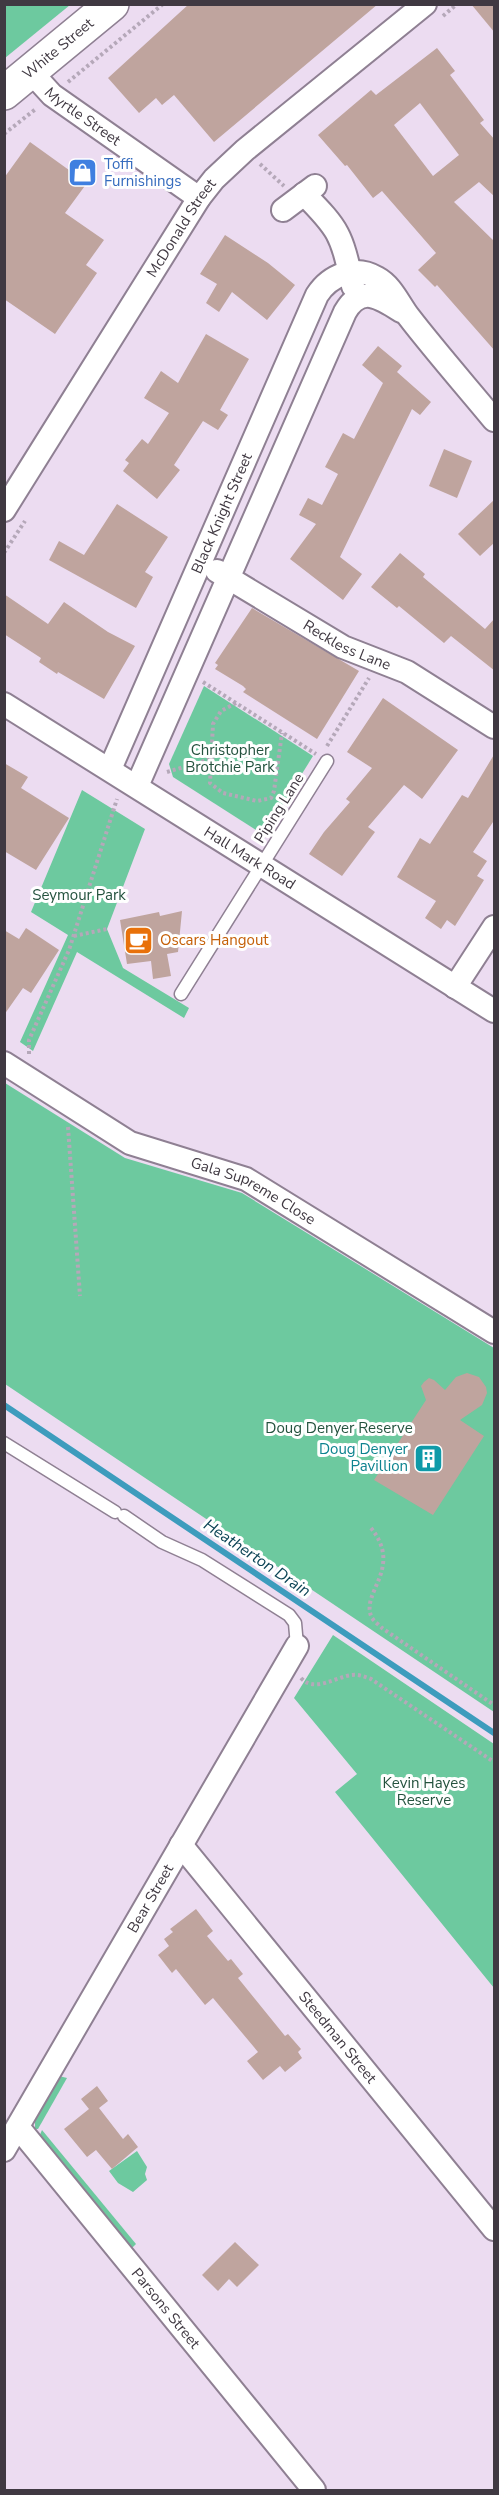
<svg xmlns="http://www.w3.org/2000/svg" width="499" height="2495" viewBox="0 0 499 2495" font-family="'Nunito Sans',sans-serif">
<style>
.green{fill:#6dc99f}
.lines{fill:none;stroke-linecap:round;stroke-linejoin:round}
.stream{stroke:#3d9cbd;stroke-width:6}
.building{fill:#bfa49e;fill-rule:evenodd}
.lane-casing{stroke:#8f8093;stroke-width:15}
.street-casing{stroke:#8f8093;stroke-width:26}
.secondary-casing{stroke:#8f8093;stroke-width:36}
.path{stroke:#b5a8b9;stroke-width:4;stroke-dasharray:3 3;stroke-linecap:butt}
.lane{stroke:#fff;stroke-width:12}
.street{stroke:#fff;stroke-width:22}
.secondary{stroke:#fff;stroke-width:33}
.labels{text-anchor:middle;dominant-baseline:central;stroke-width:6;stroke-linejoin:round;paint-order:stroke}
.street-label{font-size:15px;fill:#403942;stroke:#fff}
.shop-label{font-size:15px;fill:#366cbe;stroke:#fff;text-anchor:start}
.park-label{font-size:15px;fill:#24523e;stroke:#fff}
.food-label{font-size:15px;fill:#c56008;stroke:#fff;text-anchor:start}
.culture-label{font-size:15px;fill:#0d838f;stroke:#fff;text-anchor:end}
.water-label{font-size:16px;font-style:italic;fill:#0d4456;stroke:#fff}
</style>
<rect width="100%" height="100%" fill="#ecdcf1"/>
<!-- green -->
<g class="green">
<polygon points="5,4 70,4 70,5 5,58"/>
<polygon points="204,686 313,756 264,835 173,777 169,764"/>
<polygon points="82,790 145,829 107,929 123,968 189,1008 184,1018 77,952 33,1051 20,1042 68,935 31,912"/>
<polygon points="5,1083 125,1158 242,1193 494,1348 494,1712 5,1384"/>
<polygon points="333,1635 494,1744 494,1988 335,1792 357,1774 294,1698"/>
<polygon points="59,2076 67,2078 38,2129 35,2129 35,2118"/>
<polygon points="42,2130 136,2244 131,2249 39,2137"/>
<polygon points="137,2151 147,2167 145,2174 147,2180 133,2192 118,2183 109,2171"/>
</g>
<g class="lines">
<!-- stream -->
<polyline class="stream" points="4,1405 494,1733"/>
</g>
<!-- building -->
<g class="building">
<polygon points="189,4 378,4 214,142 174,95 162,105 156,98 139,113 108,78"/>
<polygon points="471,4 495,4 495,33"/>
<path d="M437 48 455 71 450 75 484 120 480 123 495 140V197L479 182 454 202 495 242V351L437 285 435 287 418 270 436 253 382 191 373 198 347 165 345 166 318 135 371 90 376 95ZM420 103 459 155 433 176 394 125Z"/>
<polygon points="30,142 87,183 65,213 104,240 86,265 97,273 55,334 4,299 4,178"/>
<polygon points="225,235 268,263 295,285 267,320 232,292 219,312 206,303 217,284 200,274"/>
<polygon points="206,334 249,359 220,410 228,415 218,430 203,421 174,465 180,470 157,499 123,471 129,463 125,460 142,439 148,444 169,413 144,398 161,371 178,383"/>
<polygon points="378,346 402,366 397,372 431,402 420,415 412,409 340,557 362,574 343,600 290,559 316,524 299,515 308,498 322,505 338,474 325,467 343,433 354,439 383,383 362,365"/>
<polygon points="444,449 472,461 457,498 429,486"/>
<polygon points="495,499 495,542 480,556 458,534"/>
<polygon points="117,504 168,537 145,572 153,577 136,608 49,560 59,541 84,555"/>
<polygon points="400,553 425,574 423,577 485,629 495,618 495,671 451,636 444,643 399,606 397,608 371,587"/>
<polygon points="4,594 48,624 64,602 108,632 135,646 104,699 58,672 57,674 39,662 41,658 4,634"/>
<polygon points="252,608 359,671 317,739 243,692 246,689 243,686 215,669 218,665 215,663"/>
<polygon points="383,698 458,750 422,799 404,785 368,827 375,832 342,876 309,854 324,832 350,802 346,799 372,768 347,752"/>
<polygon points="495,753 495,819 473,852 487,861 477,876 484,880 455,926 447,920 441,929 425,918 436,901 397,877 420,838 430,844 462,795 468,798"/>
<polygon points="4,763 28,777 21,788 69,818 36,870 4,851"/>
<polygon points="182,911 178,952 167,954 171,976 153,979 151,961 127,964 120,920 159,912 160,916"/>
<polygon points="26,928 59,950 31,993 23,988 4,1015 4,930 19,939"/>
<polygon points="467,1373 479,1377 486,1387 487,1393 482,1405 460,1420 484,1436 433,1515 374,1480 426,1400 421,1386 424,1382 429,1378 434,1380 445,1390 456,1377"/>
<polygon points="196,1909 213,1931 207,1936 228,1961 231,1959 243,1974 238,1978 285,2036 288,2034 301,2049 298,2052 302,2058 285,2072 280,2066 263,2080 247,2061 258,2052 213,1998 205,2005 176,1969 172,1973 158,1955 169,1946 164,1939 173,1932 170,1929"/>
<polygon points="97,2086 108,2101 99,2108 123,2139 128,2134 138,2147 112,2169 96,2150 87,2157 64,2129 89,2109 81,2099"/>
<polygon points="235,2242 259,2265 237,2287 229,2279 218,2291 202,2275"/>
</g>
<g class="lines">
<defs>
<g id="lane">
<polyline points="181,994 327,761"/>
<polyline points="4,1443 115,1512"/>
<polyline points="124,1516 162,1542 202,1560 289,1615 295,1623 297,1646"/>
</g>
<g id="street">
<path id="s1" d="M30 71 52 95 199 198"/>
<path d="M304 194C341 231 341 235 353 286"/>
<polyline points="283,210 315,186"/>
<path id="s2" d="M4 510 199 198 214 179 245 150 425 4"/>
<path id="s3" d="M217 571 343 647 407 672 494 727"/>
<path id="s4" d="M4 704 494 1011"/>
<path id="s5" d="M110 769 317 295C330 275 355 265 377 278 392 286 399 304 409 317 436 352 466 386 494 420"/>
<path d="M137 786 345 312C361 284 381 298 401 311"/>
<polyline points="455,987 494,927"/>
<path id="s6" d="M4 1063 130 1143 246 1179 494 1332"/>
<path id="s7" d="M181 1845 494 2229"/>
<path id="s8" d="M18 2127 314 2490"/>
<path id="s9" d="M4 2150 297 1646"/>
</g>
<g id="secondary">
<path id="s10" d="M4 93 112 4"/>
</g>
</defs>
<!-- lane casing -->
<use href="#lane" class="lane-casing"/>
<!-- street casing -->
<use href="#street" class="street-casing"/>
<!-- secondary casing -->
<use href="#secondary" class="secondary-casing"/>
<!-- path -->
<g class="path">
<polyline points="443,16 457,4"/>
<polyline points="68,82 163,4"/>
<polyline points="4,134 37,108"/>
<polyline points="260,164 284,186"/>
<polyline points="4,553 25,521"/>
<polyline points="203,682 316,754"/>
<polyline points="236,703 221,711 213,724 210,783 223,793 257,801 271,798 274,791 282,733"/>
<polyline points="327,746 369,678"/>
<polyline points="167,772 214,758"/>
<polyline points="74,936 107,929"/>
<polyline points="29,1054 29,1040 69,950 117,799"/>
<polyline points="68,1127 80,1296"/>
<path d="M371 1528C404 1569 359 1593 372 1618 374 1621 379 1625 382 1628L494 1705"/>
<path d="M301 1678C314 1693 335 1677 352 1675 359 1674 365 1677 371 1679L494 1762"/>
</g>
<!-- lane -->
<use href="#lane" class="lane"/>
<!-- street -->
<use href="#street" class="street"/>
<!-- secondary -->
<use href="#secondary" class="secondary"/>
</g>
<!-- icons -->
<defs>
<symbol id="shop-square" viewBox="-11 -11 22 22"><rect x="-9" y="-9" width="18" height="18" rx="4" fill="#3f7fe0" stroke="#fff"/><path d="M-5-2.5h2.3a2.7 3.5 0 0 1 5.4 0H5L5.5 6h-11ZM-1.5-2.5h3a1.5 2.3 0 0 0-3 0Z" fill="#fff"/></symbol>
<symbol id="cafe-square" viewBox="-11 -11 22 22"><rect x="-9" y="-9" width="18" height="18" rx="4" fill="#e8710a" stroke="#fff"/><path d="M-5.5-4.5H6V0H3Q3 3.5 0 3.5H-2.5Q-5.5 3.5-5.5 0ZM3-3.2v2h1.7v-2ZM-6 4.5H4V6H-6Z" fill="#fff"/></symbol>
<symbol id="building-square" viewBox="-11 -11 22 22"><rect x="-9" y="-9" width="18" height="18" rx="4" fill="#0f9aa8" stroke="#fff"/><path d="M-4-6H4V6H1V3H-1V6H-4ZM-2.5-4.3h1.7v1.8h-1.7ZM.8-4.3h1.7v1.8H.8ZM-2.5-1h1.7V.8h-1.7ZM.8-1h1.7V.8H.8Z" fill="#fff"/></symbol>
</defs>
<g fill-rule="evenodd">
<use href="#shop-square" x="66" y="156" width="33" height="33"/>
<use href="#cafe-square" x="122" y="924" width="33" height="33"/>
<use href="#building-square" x="412" y="1442" width="33" height="33"/>
</g>
<g class="labels">
<!-- street labels -->
<g class="street-label">
<text stroke="none"><textPath href="#s10" startOffset="70">White Street</textPath></text>
<text stroke="none"><textPath href="#s1" startOffset="70">Myrtle Street</textPath></text>
<text stroke="none"><textPath href="#s2" startOffset="333">McDonald Street</textPath></text>
<text stroke="none"><textPath href="#s5" startOffset="279">Black Knight Street</textPath></text>
<text stroke="none"><textPath href="#s3" startOffset="150">Reckless Lane</textPath></text>
<text transform="translate(279 808) rotate(-58)">Piping Lane</text>
<text stroke="none"><textPath href="#s4" startOffset="290">Hall Mark Road</textPath></text>
<text stroke="none"><textPath href="#s6" startOffset="282">Gala Supreme Close</textPath></text>
<text stroke="none"><textPath href="#s9" startOffset="291">Bear Street</textPath></text>
<text stroke="none"><textPath href="#s7" startOffset="248">Steedman Street</textPath></text>
<text stroke="none"><textPath href="#s8" startOffset="234">Parsons Street</textPath></text>
</g>
<!-- shop labels -->
<g class="shop-label">
<text x="104" y="164">Toffi<tspan x="104" dy="17">Furnishings</tspan></text>
</g>
<!-- park labels -->
<g class="park-label">
<text x="230" y="750">Christopher<tspan x="230" dy="17">Brotchie Park</tspan></text>
<text x="79" y="895">Seymour Park</text>
<text x="339" y="1428">Doug Denyer Reserve</text>
<text x="424" y="1783">Kevin Hayes<tspan x="424" dy="17">Reserve</tspan></text>
</g>
<!-- food labels -->
<g class="food-label">
<text x="160" y="940">Oscars Hangout</text>
</g>
<!-- culture labels -->
<g class="culture-label">
<text x="408" y="1449">Doug Denyer<tspan x="408" dy="17">Pavillion</tspan></text>
</g>
<!-- water labels -->
<g class="water-label">
<text transform="translate(257 1558) rotate(34)">Heatherton Drain</text>
</g>
</g>
<!-- border -->
<rect width="499" height="2495" fill="none" stroke="#403942" stroke-width="12"/>
</svg>
